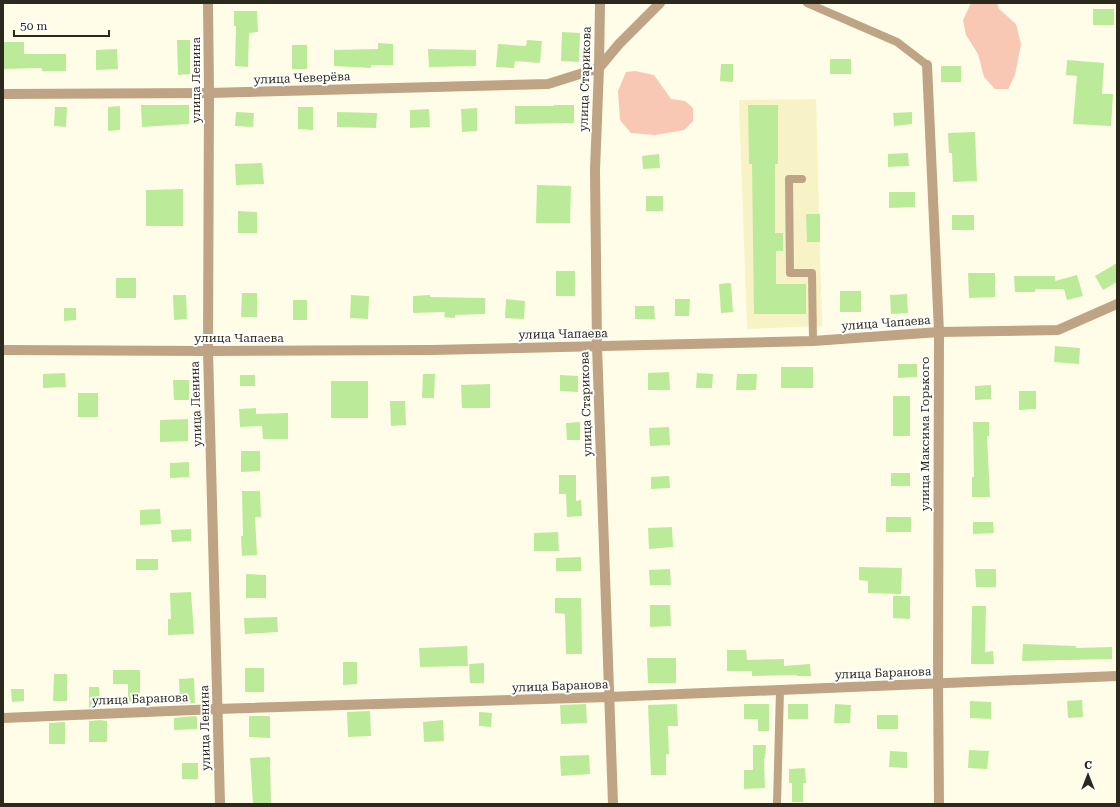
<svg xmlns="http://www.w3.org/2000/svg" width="1120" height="807" viewBox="0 0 1120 807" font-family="'Roboto Serif',serif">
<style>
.built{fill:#f7f3c7}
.green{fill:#f9c8b5}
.building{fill:#bbeb98}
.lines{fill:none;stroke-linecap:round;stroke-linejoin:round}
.service{stroke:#bea384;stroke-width:8}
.minor{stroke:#bea384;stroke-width:10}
.tertiary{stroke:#bea384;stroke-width:10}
.labels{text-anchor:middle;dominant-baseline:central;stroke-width:4;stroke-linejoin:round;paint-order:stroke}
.street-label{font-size:12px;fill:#2b291c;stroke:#fff}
</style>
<rect width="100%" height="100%" fill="#fffde7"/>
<!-- built -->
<polygon class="built" points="816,99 822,326 747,329 739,100"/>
<!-- green -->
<g class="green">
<polygon points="971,3 997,3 999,9 1016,24 1021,44 1015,75 1008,89 995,89 984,77 978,54 966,35 963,20"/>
<polygon points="635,71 654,75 671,99 685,101 693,108 693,121 684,130 655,135 631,133 620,120 618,91 626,72"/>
</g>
<!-- building -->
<g class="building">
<rect x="1093" y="9" width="21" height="16"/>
<polygon points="234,11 257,11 258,32 249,33 248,67 235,66 236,26 234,26"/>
<polygon points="562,32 580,33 579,62 561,61"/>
<polygon points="177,40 190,40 190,74 178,75"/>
<polygon points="527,40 542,41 540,63 515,61 514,68 496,67 498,44 526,46"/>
<polygon points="3,42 24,42 24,54 66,54 66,71 42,71 42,68 3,69"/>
<polygon points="378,43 393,44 393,65 371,65 371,68 334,66 334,50 378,49"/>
<rect x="292" y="45" width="15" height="24"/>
<polygon points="117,49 118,69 96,70 96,50"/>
<polygon points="428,49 476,50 476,66 429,67"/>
<rect x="830" y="59" width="21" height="15"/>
<polygon points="1067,60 1104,63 1102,94 1113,94 1111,126 1073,124 1077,76 1066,75"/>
<polygon points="721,64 733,64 733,82 720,81"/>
<rect x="941" y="66" width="20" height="16"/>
<polygon points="141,105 189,105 189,124 142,127"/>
<polygon points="554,105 574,105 574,123 515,124 515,106 554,106"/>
<polygon points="748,105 778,105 778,164 775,164 775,233 783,233 783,251 776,251 776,284 806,284 806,314 754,314 752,164 749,164"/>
<polygon points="120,106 120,130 108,131 108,107"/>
<polygon points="55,107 67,107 66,127 54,126"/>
<polygon points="298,107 313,107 313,130 298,129"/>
<polygon points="477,108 477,131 462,132 461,109"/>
<polygon points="429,109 430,127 410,128 410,110"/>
<polygon points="236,112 254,113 253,127 235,126"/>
<polygon points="337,112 377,113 376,128 337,127"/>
<polygon points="912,112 912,124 894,126 893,113"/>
<polygon points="975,132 977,181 953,182 952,153 949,153 948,133"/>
<polygon points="908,153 909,166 888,167 888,154"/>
<polygon points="659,154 660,168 643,169 642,156"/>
<polygon points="262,163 264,184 236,185 235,164"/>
<polygon points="537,185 571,186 570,223 536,223"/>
<polygon points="183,189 183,226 146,226 146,190"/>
<polygon points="889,192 915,192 915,207 889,208"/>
<rect x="646" y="196" width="17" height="15"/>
<polygon points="238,211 257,212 257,233 238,233"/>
<polygon points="806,214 820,214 820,242 807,242"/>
<rect x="952" y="215" width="22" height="15"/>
<polygon points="1117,263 1117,282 1103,290 1095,276"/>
<rect x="556" y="271" width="19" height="25"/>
<polygon points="968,273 995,273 995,297 969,298"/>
<polygon points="1077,275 1083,296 1067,300 1064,289 1035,289 1035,292 1015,292 1014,276 1055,276 1055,281"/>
<rect x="116" y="278" width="20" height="20"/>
<polygon points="731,283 733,312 721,313 719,284"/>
<rect x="840" y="291" width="21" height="21"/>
<polygon points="242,293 257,293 257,317 241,317"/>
<polygon points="907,294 908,313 891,314 890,295"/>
<polygon points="173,295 186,295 187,319 174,320"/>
<polygon points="351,295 369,296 368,319 350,318"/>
<polygon points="430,295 430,297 485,298 485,314 455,315 455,318 444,317 445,312 413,313 413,296"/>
<polygon points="506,299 525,301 524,319 505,318"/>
<polygon points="675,299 690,299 689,316 675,316"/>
<rect x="293" y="300" width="14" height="20"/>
<polygon points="635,306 654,306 655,319 635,319"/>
<polygon points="64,308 76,308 76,320 64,321"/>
<polygon points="1055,346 1080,348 1079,364 1054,362"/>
<polygon points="898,364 917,364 917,377 898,378"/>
<rect x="781" y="367" width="32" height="21"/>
<polygon points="669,372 670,390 648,390 648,373"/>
<polygon points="65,373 66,387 43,388 43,374"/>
<polygon points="697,373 713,374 712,388 696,388"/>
<polygon points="423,374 435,374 434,398 422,398"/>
<polygon points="737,374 757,374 756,390 736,390"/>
<rect x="240" y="375" width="15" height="11"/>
<polygon points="560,375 578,376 578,392 560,391"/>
<polygon points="173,380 189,380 189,400 174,400"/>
<rect x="331" y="381" width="37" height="37"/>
<polygon points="490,384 490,408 462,408 461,385"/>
<polygon points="991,385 991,399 975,400 975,386"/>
<polygon points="1019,391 1036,391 1036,409 1019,410"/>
<rect x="78" y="393" width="20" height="24"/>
<rect x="893" y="396" width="17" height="40"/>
<polygon points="390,401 405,401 406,425 391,426"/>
<polygon points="256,408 256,414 288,413 288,439 263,439 262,426 240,427 239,409"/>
<polygon points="188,419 188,441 160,442 160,420"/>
<polygon points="580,422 580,440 567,440 566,423"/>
<polygon points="973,422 989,422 989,436 987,436 990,497 972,497 972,477 974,477"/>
<polygon points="669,427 670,445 650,446 649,428"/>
<polygon points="241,451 260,451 260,471 241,472"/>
<polygon points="189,462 189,477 170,478 170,463"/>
<rect x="891" y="473" width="19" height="13"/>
<polygon points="559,475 576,475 576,501 581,500 582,516 567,517 566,494 559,494"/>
<polygon points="669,476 670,488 651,489 651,477"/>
<polygon points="242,491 260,491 261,517 255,517 257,555 242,556 241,536 243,536"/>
<polygon points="160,509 161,524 140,525 140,510"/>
<rect x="886" y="517" width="25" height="15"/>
<polygon points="973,522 993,522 994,533 973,534"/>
<polygon points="672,527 673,547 649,549 648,528"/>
<polygon points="191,529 191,541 172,542 171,530"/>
<polygon points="558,532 559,551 534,551 534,533"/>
<polygon points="581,557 581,571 556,571 556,558"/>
<rect x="136" y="559" width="22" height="11"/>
<polygon points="859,567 902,568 901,594 868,593 868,581 859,580"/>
<polygon points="670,569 671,585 650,585 649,570"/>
<polygon points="975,569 996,569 996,587 976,587"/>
<polygon points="246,574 266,575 266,598 246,598"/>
<polygon points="191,592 194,634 168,635 168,619 171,619 170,593"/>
<polygon points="893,596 910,596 910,619 893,618"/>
<polygon points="555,598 581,598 582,654 566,654 565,614 555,613"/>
<polygon points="650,605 670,605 671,626 650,627"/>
<polygon points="972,606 986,606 985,652 993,651 994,664 971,664"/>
<polygon points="277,617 278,632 245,634 244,618"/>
<polygon points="1023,644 1076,646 1076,648 1112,647 1112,659 1022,661"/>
<polygon points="467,646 468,666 420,667 419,648"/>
<polygon points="727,650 746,650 747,660 784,659 784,666 810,664 811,676 797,676 797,675 752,676 752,671 727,671"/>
<polygon points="647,658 676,658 676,683 648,683"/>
<polygon points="343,662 357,662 357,684 343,685"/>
<polygon points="484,663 484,683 470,683 469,664"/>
<rect x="245" y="668" width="19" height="24"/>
<polygon points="113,670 140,670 140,703 128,703 128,684 113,684"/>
<polygon points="54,674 67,674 67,701 53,701"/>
<polygon points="194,678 195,703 180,704 179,679"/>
<polygon points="89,687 99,687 100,707 89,708"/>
<polygon points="11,689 24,689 24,701 12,702"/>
<polygon points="1082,700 1083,717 1068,718 1067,701"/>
<polygon points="970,701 991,702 991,719 970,718"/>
<polygon points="586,704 587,723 561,724 560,705"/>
<polygon points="677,704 678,726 668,726 669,754 666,754 666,775 651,775 648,705"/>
<polygon points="744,704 769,704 769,731 758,731 758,719 744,719"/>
<rect x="788" y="704" width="20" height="15"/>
<polygon points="835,704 851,705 850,723 834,723"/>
<polygon points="370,711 371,736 348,737 347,712"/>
<polygon points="479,712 492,713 491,727 479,726"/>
<rect x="877" y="715" width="21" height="14"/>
<polygon points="195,716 197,717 197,729 174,730 174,718"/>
<polygon points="249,716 270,716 270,738 249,737"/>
<polygon points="100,720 107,721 107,742 89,742 89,721"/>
<polygon points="443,720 444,741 424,742 423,722"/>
<polygon points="65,722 65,744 49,744 49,723"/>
<polygon points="753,745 766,745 765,758 764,758 765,788 744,789 744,770 753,770"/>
<polygon points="969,750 989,751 987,769 968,768"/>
<polygon points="890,751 907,752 907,768 889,767"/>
<polygon points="589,755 590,774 561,776 560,756"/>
<polygon points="270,757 271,804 253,804 250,758"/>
<rect x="182" y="763" width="16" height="16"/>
<polygon points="805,768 806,783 803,783 803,802 792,802 792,783 789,783 789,769"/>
</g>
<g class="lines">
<!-- service -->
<g class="service">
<polyline points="807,3 897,42 927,65"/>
<polyline points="802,179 789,179 790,273 812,273 813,341"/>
<polyline points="777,804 780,690"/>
</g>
<!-- minor -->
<g class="minor">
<polyline points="600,3 599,68 595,170 597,346 613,804"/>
<polyline points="927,65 939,332 938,684 939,804"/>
<polyline points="3,94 209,93 548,84 599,68 619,44 660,3"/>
<polyline points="3,350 208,351 432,350 813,341 939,332 1058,330 1117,304"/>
<polyline points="3,718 217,709 609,697 1117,676"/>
</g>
<!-- tertiary -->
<polyline class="tertiary" points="208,3 209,93 208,351 220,804"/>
</g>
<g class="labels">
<!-- street labels -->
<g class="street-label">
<text transform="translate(302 78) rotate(-2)">улица Чеверёва</text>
<text transform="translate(585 79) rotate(-88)">улица Старикова</text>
<text transform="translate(196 80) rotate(-90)">улица Ленина</text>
<text transform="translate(886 323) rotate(-4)">улица Чапаева</text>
<text transform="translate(563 334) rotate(-1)">улица Чапаева</text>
<text x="239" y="338">улица Чапаева</text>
<text transform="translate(196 404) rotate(-92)">улица Ленина</text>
<text transform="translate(586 404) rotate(-92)">улица Старикова</text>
<text transform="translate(925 434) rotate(-90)">улица Максима Горького</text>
<text transform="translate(883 673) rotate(-2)">улица Баранова</text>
<text transform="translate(560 686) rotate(-2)">улица Баранова</text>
<text transform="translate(140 699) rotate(-2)">улица Баранова</text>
<text transform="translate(205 728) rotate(-91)">улица Ленина</text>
</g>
</g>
<!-- border -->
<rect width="1120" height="807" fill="none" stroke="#2b291c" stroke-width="8"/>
<!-- north arrow -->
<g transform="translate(1088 775)" stroke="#ffffff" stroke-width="3" paint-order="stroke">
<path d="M0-3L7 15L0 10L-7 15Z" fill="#2b291c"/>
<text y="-6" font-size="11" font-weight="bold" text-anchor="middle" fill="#2b291c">С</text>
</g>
<!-- scale -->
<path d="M14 30v6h95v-6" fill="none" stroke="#2b291c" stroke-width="2"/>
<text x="20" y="30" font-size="12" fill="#2b291c" stroke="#ffffff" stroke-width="3" paint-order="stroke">50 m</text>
</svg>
